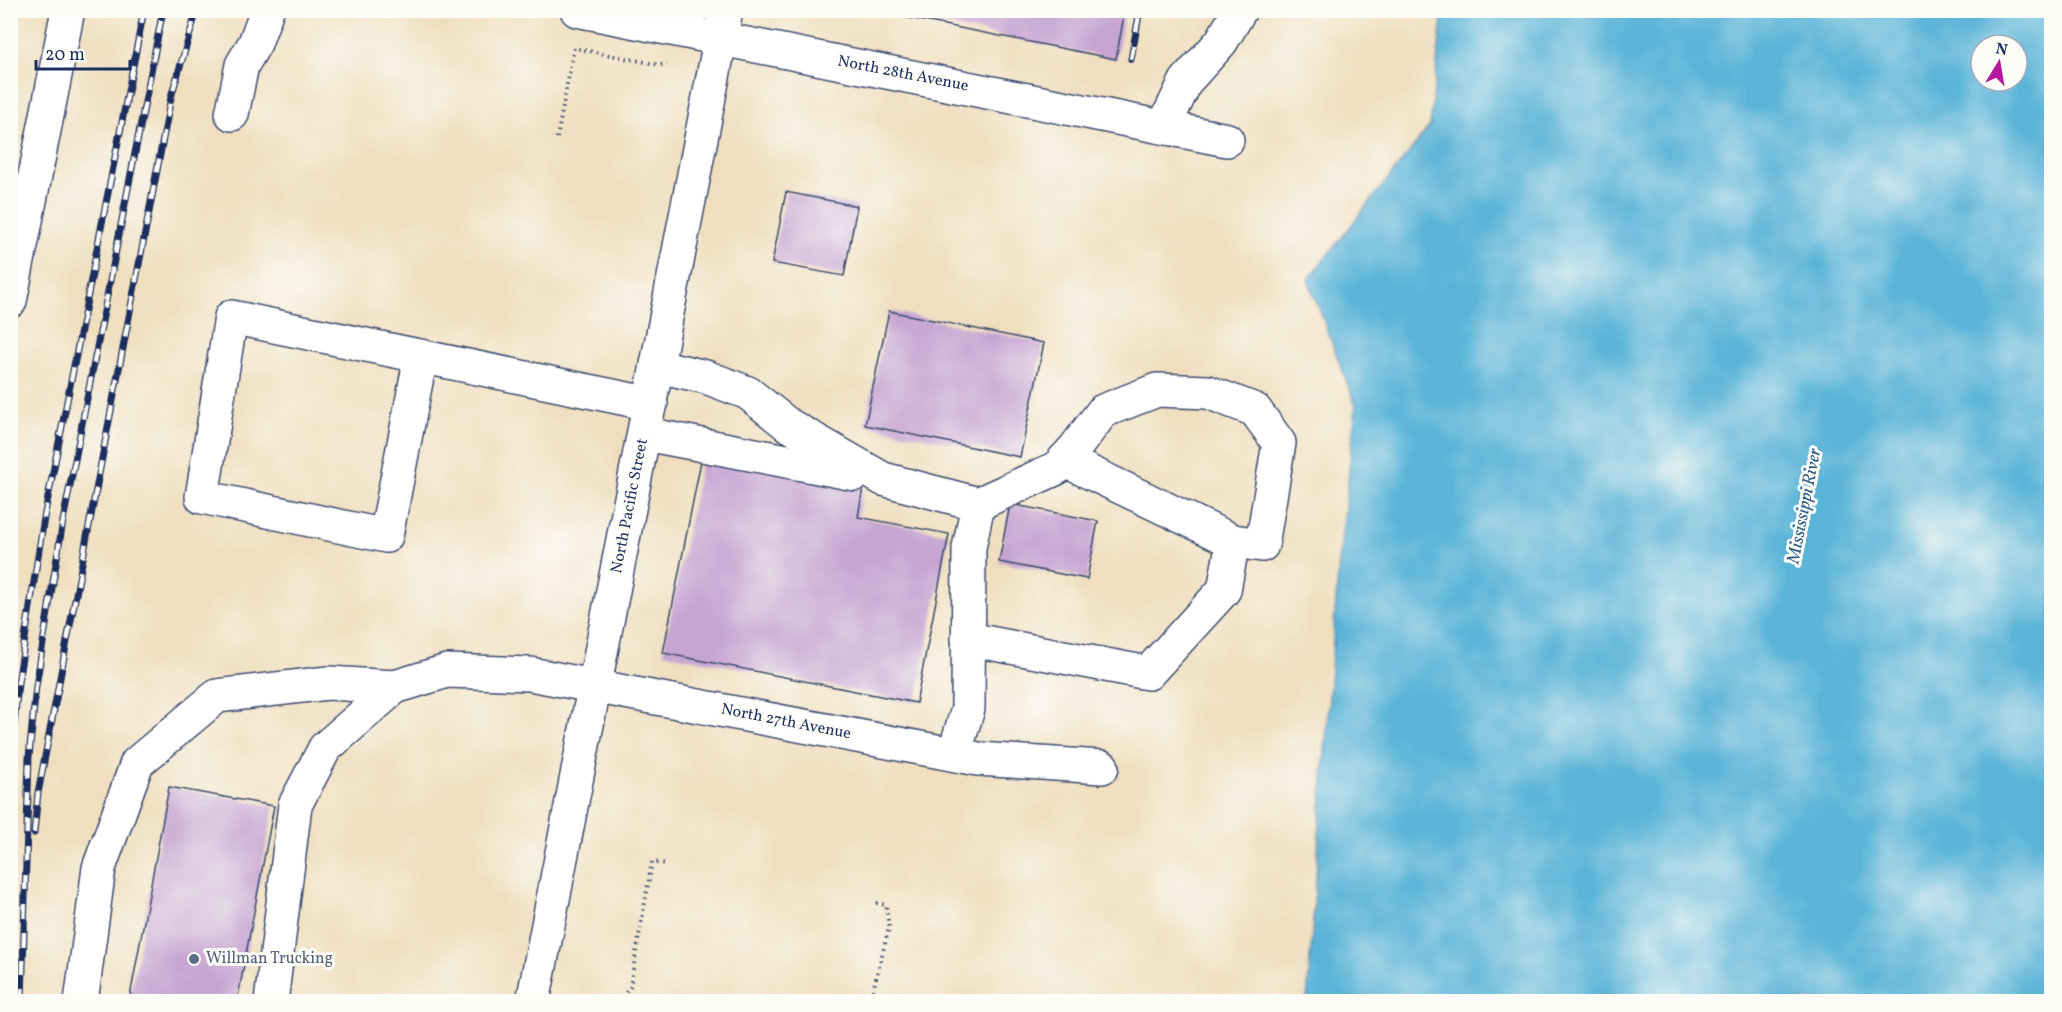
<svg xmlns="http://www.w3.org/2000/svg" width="2062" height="1012" viewBox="0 0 2062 1012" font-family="Vollkorn,serif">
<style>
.water{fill:#5ab4d8;stroke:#3a729b;stroke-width:1.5;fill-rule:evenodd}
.building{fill:#c6a5d2}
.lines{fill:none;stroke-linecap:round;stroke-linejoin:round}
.minor-casing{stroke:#3b496d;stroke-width:36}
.path{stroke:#3b496d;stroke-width:4;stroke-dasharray:1.5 4.5;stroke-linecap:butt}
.minor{stroke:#fff;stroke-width:33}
.rail-casing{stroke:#1b2f5e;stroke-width:7}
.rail{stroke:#fdfcf7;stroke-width:4.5;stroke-dasharray:14;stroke-linecap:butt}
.service-dot{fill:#5c6f8a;stroke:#fdfcf7;stroke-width:2}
.labels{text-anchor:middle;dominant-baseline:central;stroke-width:6;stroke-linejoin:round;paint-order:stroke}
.street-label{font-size:16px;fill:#1b2f5e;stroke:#fdfcf7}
.service-label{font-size:16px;fill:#4e5e75;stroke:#fdfcf7;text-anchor:start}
.water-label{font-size:18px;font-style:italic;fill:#315e89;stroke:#fdfcf7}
</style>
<rect width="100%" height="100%" fill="#fdfcf7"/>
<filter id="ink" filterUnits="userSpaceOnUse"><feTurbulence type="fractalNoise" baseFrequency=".0167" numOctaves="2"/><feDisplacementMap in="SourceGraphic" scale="12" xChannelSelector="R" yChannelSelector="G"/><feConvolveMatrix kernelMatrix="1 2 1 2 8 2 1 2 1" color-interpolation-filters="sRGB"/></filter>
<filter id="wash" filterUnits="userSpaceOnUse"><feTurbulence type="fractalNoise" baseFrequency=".008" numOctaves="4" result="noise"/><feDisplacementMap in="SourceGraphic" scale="24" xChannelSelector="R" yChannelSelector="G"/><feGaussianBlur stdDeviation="1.35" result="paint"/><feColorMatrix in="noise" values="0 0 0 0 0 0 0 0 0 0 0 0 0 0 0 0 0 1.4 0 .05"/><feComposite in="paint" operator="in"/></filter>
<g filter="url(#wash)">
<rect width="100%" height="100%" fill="#efdfbf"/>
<!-- water -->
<path class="water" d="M1443 11H2051V1001H1307L1338 573 1356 406 1308 280 1430 126ZM1981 45H2017V81H1981Z"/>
<g id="blocks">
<!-- building -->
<g class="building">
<polygon points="869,10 1125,10 1116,59"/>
<polygon points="786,192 857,206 844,276 772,263"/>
<polygon points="889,311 1044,343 1020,457 865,425"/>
<polygon points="702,456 863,488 858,517 949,534 916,703 663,653"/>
<polygon points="1010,504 1098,521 1087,579 999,562"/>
<polygon points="169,787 274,806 237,1002 129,1002"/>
</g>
</g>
</g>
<g filter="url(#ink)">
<use href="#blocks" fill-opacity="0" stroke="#3b496d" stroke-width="1.5"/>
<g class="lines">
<defs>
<g id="minor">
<polyline points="577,10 1227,140"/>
<polyline points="232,114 242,65 255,43 267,10"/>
<polyline points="1164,126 1186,81 1221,42 1240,10"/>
<polyline points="10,301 68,10"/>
<polyline points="421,356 386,536 202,497 231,317 651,404"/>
<polyline points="658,366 706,377 748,393 787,424 883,479 978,504 969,548 968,709 954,754"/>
<polyline points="645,434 855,474"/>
<polyline points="1064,460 1233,541"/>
<polyline points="968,639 1148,673 1224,590 1233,541 1262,545 1279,443 1255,410 1208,392 1157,390 1103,411 1075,448 1057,468 978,504"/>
<polyline points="81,1002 99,868 137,763 217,696 328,683 395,687"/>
<polyline points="271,1002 295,805 325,748 395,687 447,671 530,674 978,759 1102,767"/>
<polyline points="533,1002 726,10"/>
</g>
</defs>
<!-- minor casing -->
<use href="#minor" class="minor-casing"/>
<!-- path -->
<g class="path">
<polyline points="557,138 574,48 660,65 667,64"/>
<polyline points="619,1002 630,987 652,862 667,864"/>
<polyline points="870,1002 889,928 886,905 876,903"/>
</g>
<!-- minor -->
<use href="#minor" class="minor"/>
<defs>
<g id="rail">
<polyline points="1131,59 1140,10"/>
<polyline points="10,768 18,683 44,518 144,10"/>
<polyline points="34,833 38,793 171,97 197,10"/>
<polyline points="22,1002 29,757 36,686 63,521 163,10"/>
</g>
</defs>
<!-- rail casing -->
<use href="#rail" class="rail-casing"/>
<!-- rail -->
<use href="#rail" class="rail"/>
</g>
</g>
<!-- markers -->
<circle class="service-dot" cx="194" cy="959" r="6"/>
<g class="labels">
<!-- street labels -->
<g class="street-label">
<text transform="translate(903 74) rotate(11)">North 28th Avenue</text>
<text transform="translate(630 506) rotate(-79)">North Pacific Street</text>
<text transform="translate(786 722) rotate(11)">North 27th Avenue</text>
</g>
<!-- service labels -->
<g class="service-label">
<text x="206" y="959">Willman Trucking</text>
</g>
<!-- water labels -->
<g class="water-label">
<text transform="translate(1805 506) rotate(-79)">Mississippi River</text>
</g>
</g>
<!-- margin -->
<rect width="2062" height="1012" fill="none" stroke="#fdfcf7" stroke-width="36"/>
<!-- north arrow -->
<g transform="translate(1999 63) rotate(11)"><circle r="28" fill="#fdfcf7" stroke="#a3aaba" stroke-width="1.5"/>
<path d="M0-4.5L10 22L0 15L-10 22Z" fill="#b5179e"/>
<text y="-9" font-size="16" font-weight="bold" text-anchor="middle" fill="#1b2f5e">N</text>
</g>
<!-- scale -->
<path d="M36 60v9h94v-9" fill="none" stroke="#1b2f5e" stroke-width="3"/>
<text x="45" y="60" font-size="18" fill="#1b2f5e" stroke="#fdfcf7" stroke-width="4.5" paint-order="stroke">20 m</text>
</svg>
